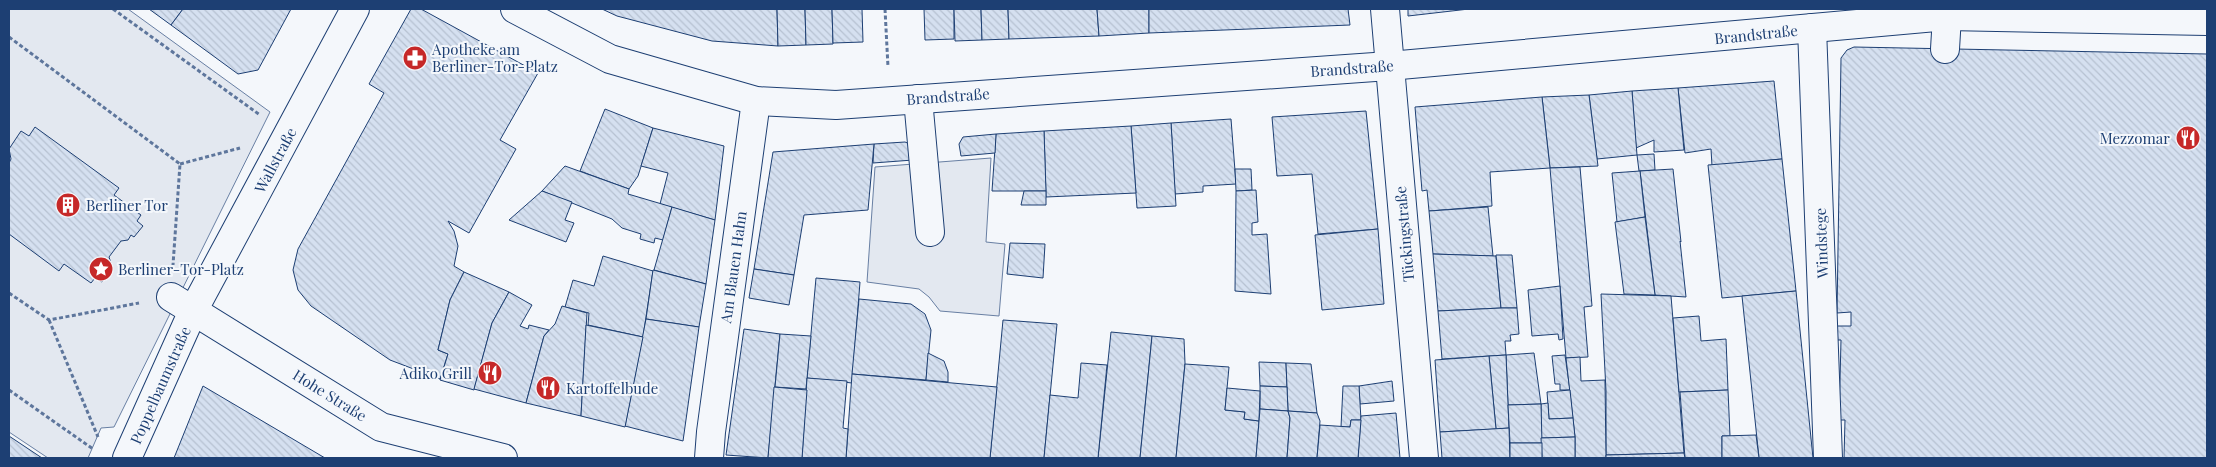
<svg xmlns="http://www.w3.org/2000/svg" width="2216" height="467" viewBox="0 0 2216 467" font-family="'Playfair Display',serif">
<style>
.parking{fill:#e3e8f0;stroke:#687fa3}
.building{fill:url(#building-back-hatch);stroke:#1d3f73}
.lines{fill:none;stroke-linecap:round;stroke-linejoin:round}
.minor-casing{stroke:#1d3f73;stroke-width:30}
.path{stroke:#5e769c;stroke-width:3;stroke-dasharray:4 2.5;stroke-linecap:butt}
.minor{stroke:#f4f7fb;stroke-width:28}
.labels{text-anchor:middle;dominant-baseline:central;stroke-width:4;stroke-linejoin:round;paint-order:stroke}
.street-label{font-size:15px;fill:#1d3f73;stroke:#f4f7fb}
.poi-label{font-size:15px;fill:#1d3f73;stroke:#f4f7fb;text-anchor:start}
</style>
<defs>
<pattern id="building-back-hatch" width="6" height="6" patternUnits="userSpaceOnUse" patternTransform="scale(1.25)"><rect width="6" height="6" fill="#d5e0f0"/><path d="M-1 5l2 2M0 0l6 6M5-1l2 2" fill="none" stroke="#b6c1d1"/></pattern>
</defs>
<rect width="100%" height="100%" fill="#f4f7fb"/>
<!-- parking -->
<g class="parking">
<polygon points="9,9 128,9 270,112 114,427 101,428 88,458 48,458 9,432"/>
<polygon points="991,158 986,242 1005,244 999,316 940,311 929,297 919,289 867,282 875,167"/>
</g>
<!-- building -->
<g class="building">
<polygon points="149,9 183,9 171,25"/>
<polygon points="183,9 291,9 258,70 238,74 171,25"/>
<polygon points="411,9 421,9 538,73 500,140 516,149 469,233 448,221 454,231 458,246 454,266 464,272 450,300 438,350 448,354 440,379 390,360 311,306 298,290 293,270 298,249 384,93 369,84"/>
<polygon points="602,9 777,9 778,46 712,41 617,16"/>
<polygon points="777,9 805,9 806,45 778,46"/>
<polygon points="805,9 832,9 833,44 806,45"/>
<polygon points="832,9 862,9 863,42 833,43"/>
<polygon points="924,9 954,9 954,39 925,40"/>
<polygon points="954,9 981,9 982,40 955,41"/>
<polygon points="981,9 1008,9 1009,39 982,40"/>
<polygon points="1008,9 1097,9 1099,36 1009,39"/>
<polygon points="1097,9 1149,9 1149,33 1099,36"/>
<polygon points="1149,9 1348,9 1350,25 1149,33"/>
<polygon points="1408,9 1469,9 1408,16"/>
<polygon points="1854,47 2207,54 2207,458 1844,458 1845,420 1839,420 1841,340 1837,340 1837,326 1851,326 1851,312 1837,313 1841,58 1847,50"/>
<polygon points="1774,81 1782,159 1712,166 1711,149 1685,153 1678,88"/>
<polygon points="1678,88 1684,150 1654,152 1654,140 1636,148 1632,91"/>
<polygon points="1632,91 1637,155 1597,159 1589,95"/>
<polygon points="1589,95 1598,166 1550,168 1542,97"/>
<polygon points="1542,97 1550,168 1490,172 1492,206 1429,211 1427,190 1422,191 1415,107"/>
<polygon points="605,109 653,128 638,176 629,189 580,171"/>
<polygon points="1366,111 1378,229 1318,234 1312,174 1277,176 1272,117"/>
<polygon points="1231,119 1236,184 1203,186 1203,192 1175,194 1171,123"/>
<polygon points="1171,123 1176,206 1137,208 1131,126"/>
<polygon points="1131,126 1136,193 1046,197 1044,131"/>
<polygon points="35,127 119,188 114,195 141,215 137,221 143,226 134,237 131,235 128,240 121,241 109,257 111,263 107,268 110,270 102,282 95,278 91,283 64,264 59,271 9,234 9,163 11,159 9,149 21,131 29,136"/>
<polygon points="653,128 724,146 715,220 660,204 668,173 641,166"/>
<polygon points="1044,131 1046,191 992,191 996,134"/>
<polygon points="996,134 995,153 961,156 959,144 963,137"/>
<polygon points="905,142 910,144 913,160 873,163 874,144"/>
<polygon points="874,144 868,210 804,215 794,275 754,269 773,152"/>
<polygon points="1654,154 1655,170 1639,171 1637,155"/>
<polygon points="1782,159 1796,291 1722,298 1708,165"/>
<polygon points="565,166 629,189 628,194 672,207 663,240 655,238 654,243 640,239 641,234 622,228 612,219 542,191"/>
<polygon points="1580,167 1592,306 1584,307 1588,357 1566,358 1550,168"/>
<polygon points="1235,169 1251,169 1252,190 1236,191"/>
<polygon points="1673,169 1681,242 1680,241 1686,297 1655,295 1640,171"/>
<polygon points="1640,171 1645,217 1617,222 1612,173"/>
<polygon points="1256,190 1258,222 1252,223 1252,235 1267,234 1271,294 1235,291 1236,191"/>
<polygon points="542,191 572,202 565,220 574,223 566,242 509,220"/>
<polygon points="1024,191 1046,191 1046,205 1021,205"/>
<polygon points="672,207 715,220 706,284 654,270"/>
<polygon points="1488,207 1493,256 1433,254 1429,211"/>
<polygon points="1645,217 1655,295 1624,294 1615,222"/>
<polygon points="1378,229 1384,304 1322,310 1315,235"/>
<polygon points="1010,243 1045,244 1043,278 1007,274"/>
<polygon points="1433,254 1496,256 1501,308 1438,311"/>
<polygon points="1496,255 1512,255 1517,308 1501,308"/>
<polygon points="603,256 653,271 643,337 588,325 589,313 565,307 573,280 594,286"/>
<polygon points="754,269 794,275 789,305 749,298"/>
<polygon points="653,270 706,284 699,327 646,319"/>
<polygon points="464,272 509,292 492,323 474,390 440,380 448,354 438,350 450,300"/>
<polygon points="816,278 860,282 852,383 807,378"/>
<polygon points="1560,286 1563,339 1559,340 1558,334 1532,336 1528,290"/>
<polygon points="1796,291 1813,458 1759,458 1742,296"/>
<polygon points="509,292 532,305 520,326 528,329 529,325 549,330 544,336 526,403 474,389 492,323"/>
<polygon points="1601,294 1671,296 1684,453 1606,455 1606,391"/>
<polygon points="859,299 911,304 925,314 931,330 926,380 852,374"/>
<polygon points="562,306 587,313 581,416 526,403 544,336 555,324"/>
<polygon points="1501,308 1517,308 1519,334 1510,335 1511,341 1505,341 1506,355 1442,359 1438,311"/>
<polygon points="1699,316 1701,341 1726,339 1728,390 1679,392 1673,318"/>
<polygon points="646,319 699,327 683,441 625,426"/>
<polygon points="1003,320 1057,324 1044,458 990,458"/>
<polygon points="586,325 643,337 625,427 581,416"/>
<polygon points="744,329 780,334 768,458 726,455"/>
<polygon points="1111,332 1152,336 1140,458 1098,458"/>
<polygon points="780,334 811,336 806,389 775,387"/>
<polygon points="1152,336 1184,339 1185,363 1176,458 1140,458"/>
<polygon points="928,353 944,361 948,372 948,382 926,380"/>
<polygon points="1534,353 1541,404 1508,405 1506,355"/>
<polygon points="1506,355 1509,428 1496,429 1489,356"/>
<polygon points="1565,355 1570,390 1560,390 1560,384 1555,384 1552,356"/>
<polygon points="1489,356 1496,429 1440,432 1435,360"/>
<polygon points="1580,357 1581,381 1605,380 1606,458 1575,458 1575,437 1566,358"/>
<polygon points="1259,362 1286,363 1287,387 1260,386"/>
<polygon points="1081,363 1107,365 1098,458 1044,458 1050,395 1078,398"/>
<polygon points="1286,363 1311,364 1317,413 1288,411"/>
<polygon points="1185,364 1229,367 1225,410 1245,412 1244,419 1259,421 1256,458 1176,458"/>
<polygon points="852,374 997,387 990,458 846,458"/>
<polygon points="807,378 847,381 843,428 848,429 846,458 802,458"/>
<polygon points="1392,381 1394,401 1360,404 1359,386"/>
<polygon points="203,386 325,458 174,458"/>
<polygon points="1260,386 1287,387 1288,411 1260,409"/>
<polygon points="1343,386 1359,386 1361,420 1351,420 1350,427 1341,427"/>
<polygon points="774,387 807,390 802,458 768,458"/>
<polygon points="1227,388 1260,391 1259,421 1244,419 1245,412 1225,410"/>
<polygon points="1570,390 1573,418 1549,419 1547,392"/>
<polygon points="1728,390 1730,436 1722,436 1722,458 1685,458 1680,392"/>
<polygon points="1548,403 1549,419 1573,418 1575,437 1541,438 1541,404"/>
<polygon points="1541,404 1542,443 1510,443 1508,405"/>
<polygon points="1260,409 1288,411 1290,418 1287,458 1256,458"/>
<polygon points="1288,411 1317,413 1320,421 1317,458 1287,458 1290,418"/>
<polygon points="1396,413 1400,458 1358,458 1361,416"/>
<polygon points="1351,420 1361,420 1358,458 1317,458 1320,425 1350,427"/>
<polygon points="1509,428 1510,458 1442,458 1440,432"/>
<polygon points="1756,435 1759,458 1722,458 1722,436"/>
<polygon points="9,436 42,458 9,458"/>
<polygon points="1575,437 1575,458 1542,458 1541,438"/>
<rect x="1510" y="443" width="32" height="15"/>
<polygon points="1684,453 1685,458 1606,458 1606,455"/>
</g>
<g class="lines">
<defs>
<g id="minor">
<polyline points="515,9 610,59 756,101 836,105 1389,66 1947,16 2207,21"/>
<polyline points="1385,9 1424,458"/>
<polyline points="1812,28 1828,458"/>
<polyline points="1945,49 1947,16"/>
<polyline points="918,99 930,232"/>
<polyline points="171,297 381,427 503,458"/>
<polyline points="127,458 193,311 355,9"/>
<polyline points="709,458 711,432 756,101"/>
</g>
</defs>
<!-- minor casing -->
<use href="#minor" class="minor-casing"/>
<!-- path -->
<g class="path">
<polyline points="113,9 260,115"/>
<polyline points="885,9 888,67"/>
<polyline points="9,37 180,164 173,265"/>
<polyline points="180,164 240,148"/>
<polyline points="9,293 49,320 139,303"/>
<polyline points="49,320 98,437"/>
<polyline points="9,390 93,449"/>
</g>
<!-- minor -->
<use href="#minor" class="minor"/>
</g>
<!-- icons -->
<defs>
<symbol id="pharmacy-disc" viewBox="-11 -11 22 22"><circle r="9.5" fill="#c62828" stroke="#f4f7fb"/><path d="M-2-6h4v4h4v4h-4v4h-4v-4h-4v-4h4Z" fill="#fff"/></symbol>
<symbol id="restaurant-disc" viewBox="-11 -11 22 22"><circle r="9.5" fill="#c62828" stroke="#f4f7fb"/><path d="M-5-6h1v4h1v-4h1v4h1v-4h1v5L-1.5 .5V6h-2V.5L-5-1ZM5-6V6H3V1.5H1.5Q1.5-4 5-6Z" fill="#fff"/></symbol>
<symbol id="building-disc" viewBox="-11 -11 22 22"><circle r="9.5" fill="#c62828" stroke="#f4f7fb"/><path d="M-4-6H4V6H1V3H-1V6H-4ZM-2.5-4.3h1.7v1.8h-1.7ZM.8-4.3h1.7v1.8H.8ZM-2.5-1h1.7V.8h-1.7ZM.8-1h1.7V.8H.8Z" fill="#fff"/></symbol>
<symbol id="sight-disc" viewBox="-11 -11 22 22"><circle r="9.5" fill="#c62828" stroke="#f4f7fb"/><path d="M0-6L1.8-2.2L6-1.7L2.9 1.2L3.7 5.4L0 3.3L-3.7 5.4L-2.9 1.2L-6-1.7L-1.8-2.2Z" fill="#fff"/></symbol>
</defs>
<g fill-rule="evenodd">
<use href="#pharmacy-disc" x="401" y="44" width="28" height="28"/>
<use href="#restaurant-disc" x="2174" y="124" width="28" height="28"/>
<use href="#building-disc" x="54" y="191" width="28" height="28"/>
<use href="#sight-disc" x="87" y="255" width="28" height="28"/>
<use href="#restaurant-disc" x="476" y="359" width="28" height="28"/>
<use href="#restaurant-disc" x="534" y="374" width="28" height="28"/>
</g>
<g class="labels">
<!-- street labels -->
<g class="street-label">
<text transform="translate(1756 34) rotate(-6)">Brandstraße</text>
<text transform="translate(1352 68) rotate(-4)">Brandstraße</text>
<text transform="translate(948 96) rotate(-4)">Brandstraße</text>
<text transform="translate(275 160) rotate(-62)">Wallstraße</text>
<text transform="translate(1404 234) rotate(-95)">Tückingstraße</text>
<text transform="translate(1821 243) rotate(-92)">Windstege</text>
<text transform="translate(733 267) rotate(-82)">Am Blauen Hahn</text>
<text transform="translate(160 385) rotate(-66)">Poppelbaumstraße</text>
<text transform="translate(330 395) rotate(32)">Hohe Straße</text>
</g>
<!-- poi labels -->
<g class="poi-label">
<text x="432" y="49">Apotheke am<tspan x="432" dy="17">Berliner-Tor-Platz</tspan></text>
<text x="2170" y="138" text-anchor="end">Mezzomar</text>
<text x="86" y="205">Berliner Tor</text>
<text x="118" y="269">Berliner-Tor-Platz</text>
<text x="472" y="373" text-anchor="end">Adiko Grill</text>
<text x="566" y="388">Kartoffelbude</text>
</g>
</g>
<!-- border -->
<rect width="2216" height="467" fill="none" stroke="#1d3f73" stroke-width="20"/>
</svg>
